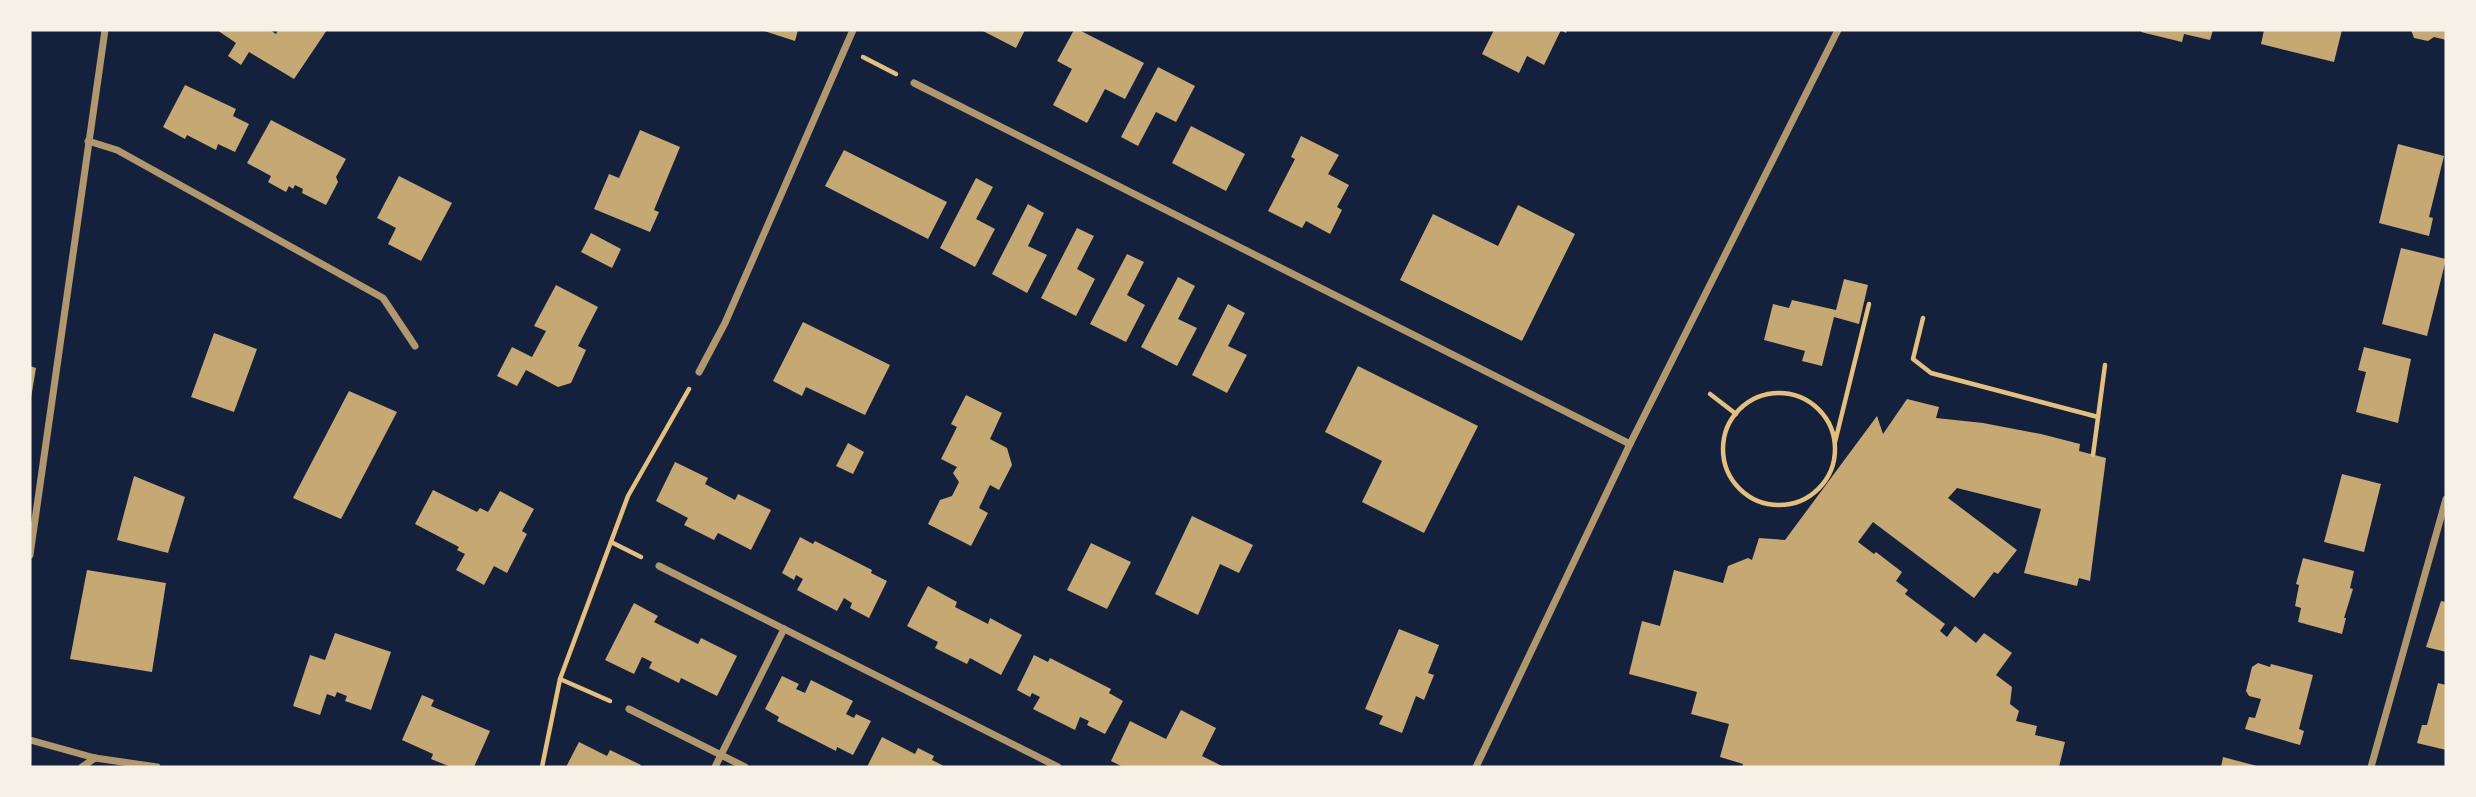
<svg xmlns="http://www.w3.org/2000/svg" width="2476" height="797" viewBox="0 0 2476 797" font-family="'Space Grotesk',sans-serif">
<style>
.building{fill:#c6a872}
.lines{fill:none;stroke-linecap:round;stroke-linejoin:round}
.path{stroke:#e5c07b;stroke-width:4.5}
.minor{stroke:#b1986c;stroke-width:7}
</style>
<rect width="100%" height="100%" fill="#14213d"/>
<!-- building -->
<g class="building">
<polygon points="217,30 270,30 276,34 278,30 327,30 294,79 249,52 241,65 228,56 236,43"/>
<polygon points="761,30 798,30 795,41"/>
<polygon points="981,30 1025,30 1016,48"/>
<polygon points="1074,30 1079,30 1144,63 1125,99 1105,89 1087,123 1053,105 1072,69 1057,61"/>
<polygon points="1494,30 1567,30 1566,33 1561,30 1544,65 1527,56 1519,73 1482,54"/>
<polygon points="2142,30 2213,30 2210,40 2184,34 2182,42 2141,32"/>
<polygon points="2264,30 2342,30 2334,62 2261,44"/>
<polygon points="2411,30 2446,30 2446,40 2434,37 2428,41 2414,38"/>
<polygon points="1158,67 1195,86 1176,122 1156,112 1138,146 1121,137"/>
<polygon points="185,85 236,109 233,116 249,124 235,152 218,144 216,150 187,135 185,139 163,127"/>
<polygon points="271,120 346,159 336,177 338,182 326,205 302,193 303,189 295,185 293,189 289,186 286,192 268,182 271,176 247,163"/>
<polygon points="1191,126 1245,154 1226,191 1172,163"/>
<polygon points="640,130 680,147 654,210 659,212 650,232 594,209 609,174 619,178"/>
<polygon points="1301,136 1339,155 1328,174 1349,185 1337,207 1342,210 1330,234 1306,221 1302,228 1268,211 1295,159 1291,157"/>
<polygon points="2398,144 2444,156 2429,217 2433,218 2429,236 2379,223"/>
<polygon points="844,150 947,202 928,239 825,186"/>
<polygon points="399,176 452,203 421,261 388,244 396,228 377,218"/>
<polygon points="976,178 993,187 976,219 995,229 975,267 940,248"/>
<polygon points="1028,204 1044,213 1028,246 1047,255 1027,293 992,274"/>
<polygon points="1518,205 1575,234 1522,341 1400,280 1433,214 1498,246"/>
<polygon points="1077,228 1094,236 1077,269 1095,279 1076,316 1041,298"/>
<polygon points="591,233 621,249 612,268 581,252"/>
<polygon points="2401,248 2446,259 2427,336 2382,324"/>
<polygon points="1127,254 1144,262 1127,295 1145,305 1126,342 1090,324"/>
<polygon points="1178,277 1195,286 1178,319 1197,328 1177,366 1141,347"/>
<polygon points="1844,279 1868,285 1859,324 1834,317 1822,366 1802,361 1805,351 1764,340 1773,304 1789,308 1792,300 1836,310"/>
<polygon points="556,285 598,307 578,346 586,350 571,383 558,387 526,370 517,386 497,376 512,347 532,357 546,331 534,326"/>
<polygon points="1228,304 1245,313 1228,346 1247,355 1227,393 1192,375"/>
<polygon points="803,322 890,365 865,415 806,387 802,396 773,381"/>
<polygon points="214,333 257,349 234,412 191,397"/>
<polygon points="2364,347 2411,359 2398,423 2356,412 2366,372 2358,370"/>
<polygon points="30,366 36,368 31,398 30,398"/>
<polygon points="1358,366 1478,426 1424,533 1362,502 1382,461 1325,432"/>
<polygon points="349,391 397,412 341,519 293,498"/>
<polygon points="966,395 1002,413 990,439 1007,448 1012,465 999,490 990,485 979,508 988,513 971,546 928,524 940,500 952,496 959,482 953,473 957,467 941,459 957,427 951,424"/>
<polygon points="1907,399 1939,407 1936,418 1983,423 2041,434 2080,444 2079,451 2106,458 2090,581 2079,578 2077,586 2024,573 2041,509 1957,488 1948,498 2017,550 1998,574 1994,572 1974,598 1873,522 1858,542 1874,554 1876,552 1902,572 1896,581 1908,590 1905,594 1945,624 1940,631 1947,637 1955,626 1976,643 1984,633 2012,653 1996,675 2012,687 2010,704 2019,711 2016,721 2037,726 2035,735 2065,742 2059,767 1742,767 1743,764 1720,757 1729,724 1691,714 1697,692 1629,674 1642,621 1660,626 1674,570 1723,583 1728,566 1748,558 1752,560 1759,538 1785,540 1877,416 1883,434"/>
<polygon points="848,443 864,452 853,474 836,466"/>
<polygon points="675,462 708,478 705,484 735,500 738,494 771,510 751,550 718,533 714,540 684,525 688,518 656,501"/>
<polygon points="2342,474 2381,484 2364,552 2324,542"/>
<polygon points="134,476 185,497 168,553 117,540"/>
<polygon points="433,490 477,512 480,508 488,512 500,491 534,509 522,531 527,534 507,573 494,566 484,585 456,570 465,554 457,550 459,547 415,524"/>
<polygon points="1192,516 1253,545 1239,573 1220,564 1198,615 1155,594"/>
<polygon points="800,537 813,544 815,541 872,570 871,573 887,581 869,618 850,608 852,603 844,598 837,611 797,590 803,579 796,575 794,580 782,573"/>
<polygon points="1091,543 1131,562 1107,609 1067,590"/>
<polygon points="2303,558 2354,571 2350,588 2353,589 2344,618 2346,618 2342,634 2298,622 2301,608 2295,606 2299,585 2296,584"/>
<polygon points="87,570 166,583 152,672 70,659"/>
<polygon points="928,586 957,602 955,607 988,624 990,618 1022,635 1001,675 970,658 967,664 935,648 938,642 907,626"/>
<polygon points="2441,601 2446,602 2446,652 2426,647"/>
<polygon points="634,603 658,616 654,622 698,644 701,638 737,656 717,696 681,678 679,683 649,668 652,662 642,657 634,674 605,660"/>
<polygon points="1399,629 1439,645 1428,673 1434,675 1424,700 1416,696 1402,733 1379,724 1383,716 1365,709"/>
<polygon points="335,633 391,652 371,710 345,701 347,696 337,692 335,697 327,694 320,715 293,706 310,655 325,660"/>
<polygon points="1034,655 1048,662 1050,658 1111,689 1109,693 1123,701 1105,734 1087,725 1089,721 1080,717 1075,730 1033,709 1040,697 1032,693 1030,697 1017,690"/>
<polygon points="2258,663 2270,667 2271,664 2313,675 2299,729 2304,731 2300,745 2245,729 2249,717 2255,718 2261,699 2249,696 2246,691 2252,667"/>
<polygon points="782,676 799,684 796,689 805,693 811,680 853,701 846,714 854,718 856,714 871,721 853,755 837,747 836,751 777,721 779,717 765,709"/>
<polygon points="2438,683 2446,685 2446,750 2417,743 2422,725 2427,725"/>
<polygon points="422,695 434,700 431,706 490,731 474,767 451,767 431,759 433,754 402,740"/>
<polygon points="1181,710 1216,728 1202,756 1224,767 1123,767 1111,761 1130,721 1166,739"/>
<polygon points="882,737 915,754 918,748 934,756 932,760 946,767 867,767"/>
<polygon points="579,742 607,756 610,750 641,765 640,767 566,767"/>
<polygon points="2223,757 2257,766 2257,767 2221,767"/>
</g>
<g class="lines">
<!-- path -->
<g class="path">
<polyline points="863,57 896,74"/>
<polyline points="1923,318 1913,359 1931,373 2098,417"/>
<circle cx="1779" cy="449" r="56"/>
<polyline points="1710,394 1736,414"/>
<polyline points="1835,442 1869,304"/>
<polyline points="2093,455 2105,365"/>
<polyline points="611,542 641,557"/>
<polyline points="560,679 610,701"/>
<polyline points="542,767 560,679 628,496 689,389"/>
</g>
<!-- minor -->
<g class="minor">
<polyline points="914,83 1630,444"/>
<polyline points="88,141 117,150 383,298 415,346"/>
<polyline points="699,372 725,323 853,30"/>
<polyline points="30,555 105,30"/>
<polyline points="659,566 1058,767"/>
<polyline points="629,709 745,767"/>
<polyline points="30,740 95,758 157,767"/>
<polyline points="82,767 95,758"/>
<polyline points="715,767 784,629"/>
<polyline points="1476,767 1630,444 1838,30"/>
<polyline points="2371,767 2446,499"/>
</g>
</g>
<!-- border -->
<rect width="2476" height="797" fill="none" stroke="#f6f1e7" stroke-width="63"/>
</svg>
